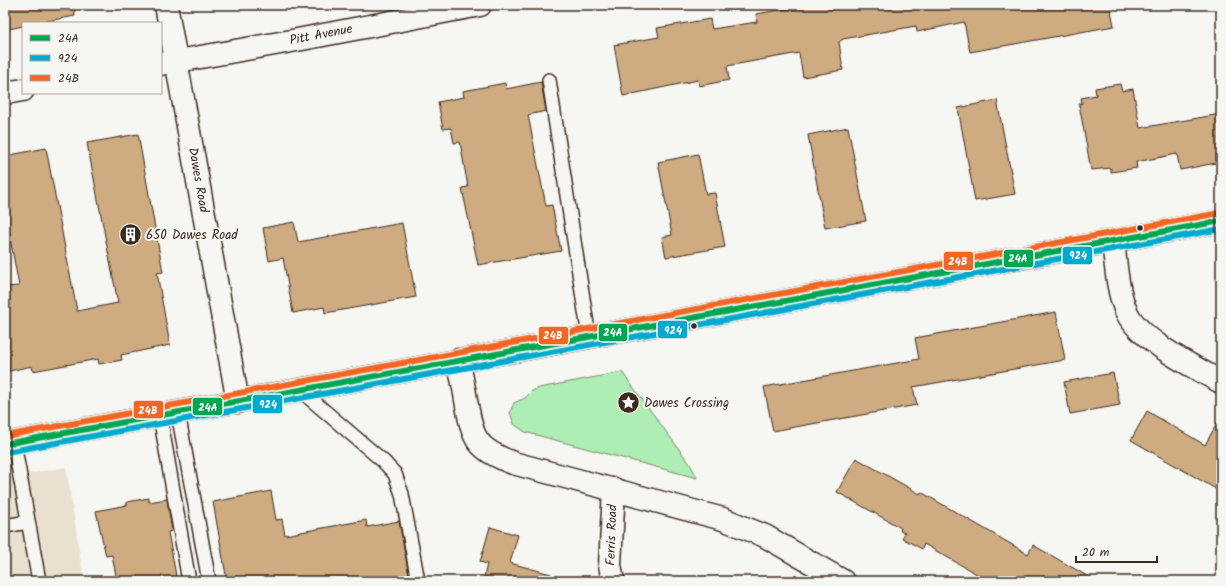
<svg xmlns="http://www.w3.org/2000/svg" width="1226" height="586" viewBox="0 0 1226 586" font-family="Kalam,sans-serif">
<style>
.built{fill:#eae0d0}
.green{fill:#aeedb4;stroke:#748c69}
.building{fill:#ceab81;stroke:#3b2a1e}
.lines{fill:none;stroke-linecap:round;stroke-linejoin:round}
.lane-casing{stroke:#3b2a1e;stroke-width:16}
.street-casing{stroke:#3b2a1e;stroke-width:25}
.secondary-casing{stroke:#3b2a1e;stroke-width:25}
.lane{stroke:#f6f6f2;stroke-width:13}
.street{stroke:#f6f6f2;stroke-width:22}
.secondary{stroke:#f6f6f2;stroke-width:22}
.bus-1-casing{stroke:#f6f6f2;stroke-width:9}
.bus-2-casing{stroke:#f6f6f2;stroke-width:9}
.bus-3-casing{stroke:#f6f6f2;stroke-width:9}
.bus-1{stroke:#00a651;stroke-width:6}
.bus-2{stroke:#00a9ce;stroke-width:6}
.bus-3{stroke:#f26522;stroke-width:6}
.bus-dot{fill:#3b2a1e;stroke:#f6f6f2;stroke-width:1.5}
.labels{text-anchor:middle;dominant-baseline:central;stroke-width:4;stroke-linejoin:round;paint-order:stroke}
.street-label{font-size:13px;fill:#3b2a1e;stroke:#f6f6f2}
.poi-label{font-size:13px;fill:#3b2a1e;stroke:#f6f6f2;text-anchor:start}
.line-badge{stroke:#f6f6f2;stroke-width:1.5}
.badge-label{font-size:11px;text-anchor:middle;font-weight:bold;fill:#fff}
</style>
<rect width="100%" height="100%" fill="#f6f6f2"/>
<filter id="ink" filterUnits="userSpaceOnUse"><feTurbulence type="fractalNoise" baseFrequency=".025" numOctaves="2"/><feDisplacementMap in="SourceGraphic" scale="8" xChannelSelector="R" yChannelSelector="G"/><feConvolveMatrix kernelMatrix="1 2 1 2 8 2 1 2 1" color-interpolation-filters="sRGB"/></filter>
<g filter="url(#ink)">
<!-- built -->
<polygon class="built" points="66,467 84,581 5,581 5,478"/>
<!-- green -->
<polygon class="green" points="622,372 690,464 697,478 525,432 514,424 510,412 514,403 525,398 532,391 539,388"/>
<!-- building -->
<g class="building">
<polygon points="5,5 74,5 75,16 37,23 23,23 23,26 9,29"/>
<polygon points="811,5 1110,5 1114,26 970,52 964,22 917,32 916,26 843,39 839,42 843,70 803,77 799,53 727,66 729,80 699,86 698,80 623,96 614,45 659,37 657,28 710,19 712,29 757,22 756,14"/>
<polygon points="541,82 546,111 528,115 546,206 552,205 561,251 478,265 462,188 468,187 460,142 454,143 451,128 443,129 438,102 464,97 463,91 505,83 506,89"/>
<polygon points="1120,84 1122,91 1133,89 1140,128 1221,114 1221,162 1180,170 1177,154 1136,162 1137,168 1111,172 1111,168 1091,170 1079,104 1082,103 1081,98 1096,95 1095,88"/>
<polygon points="997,100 1015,194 975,201 958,108"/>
<polygon points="848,127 866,221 825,228 808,135"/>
<polygon points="138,134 163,272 157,273 170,345 121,355 122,360 99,364 98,359 33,371 32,366 5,372 5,287 19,286 5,212 5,156 46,148 77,311 118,303 87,143"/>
<polygon points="698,154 706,194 715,193 725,247 666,257 662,237 672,235 658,162"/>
<polygon points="294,222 298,242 402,223 416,297 325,313 324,307 293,313 283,258 269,261 263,228"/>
<polygon points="1056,312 1065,360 913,387 917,405 773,431 764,387 919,359 915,338"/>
<polygon points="1113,373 1120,405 1070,414 1064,382"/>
<polygon points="1147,411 1205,445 1221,416 1221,492 1131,440"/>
<polygon points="856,458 920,494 921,492 1028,554 1033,545 1096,581 989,581 924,544 922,549 902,538 905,533 900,531 901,528 837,492"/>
<polygon points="271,491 276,520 282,519 285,535 366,520 367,527 399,521 410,581 227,581 213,502"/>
<polygon points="149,498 149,502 167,499 172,531 168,532 177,581 117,581 112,555 106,556 96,511 127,505 127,502"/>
<polygon points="490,527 518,535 510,563 551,574 550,581 483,581 487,564 480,562"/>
</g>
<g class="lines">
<defs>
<g id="lane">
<polyline points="549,80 589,337"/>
<polyline points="300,390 383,461 395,474 402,494 418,581"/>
<polyline points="178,413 209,581"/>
<polyline points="160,416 189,581"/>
<polyline points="14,443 39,581"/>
<polyline points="5,526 28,522"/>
</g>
<g id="street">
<polyline points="166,5 238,402"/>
<polyline points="161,64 297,40 480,5"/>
<polyline points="5,93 23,90"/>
<path d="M1113 241C1116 264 1117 292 1127 313 1141 341 1194 367 1221 382"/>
<polyline points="613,581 610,565 614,489"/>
</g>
<g id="secondary">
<path d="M458 360C461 373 464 387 466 400 473 438 474 448 513 463L723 519 765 536 843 581"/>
<polyline points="5,444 1221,221"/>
</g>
</defs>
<!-- lane casing -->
<use href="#lane" class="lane-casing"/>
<!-- street casing -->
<use href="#street" class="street-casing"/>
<!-- secondary casing -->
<use href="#secondary" class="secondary-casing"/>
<!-- lane -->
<use href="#lane" class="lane"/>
<!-- street -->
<use href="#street" class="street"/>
<!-- secondary -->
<use href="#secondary" class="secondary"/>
<defs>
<polyline id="bus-1" points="5,444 1221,221"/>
<polyline id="bus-2" points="6,452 1221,229"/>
<polyline id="bus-3" points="5,436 1220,213"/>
</defs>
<!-- bus-1 casing -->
<use href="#bus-1" class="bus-1-casing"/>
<!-- bus-2 casing -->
<use href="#bus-2" class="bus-2-casing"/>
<!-- bus-3 casing -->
<use href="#bus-3" class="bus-3-casing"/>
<!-- bus-1 -->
<use href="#bus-1" class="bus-1"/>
<!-- bus-2 -->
<use href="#bus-2" class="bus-2"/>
<!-- bus-3 -->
<use href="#bus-3" class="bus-3"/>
</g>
</g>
<!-- icons -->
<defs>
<symbol id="building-disc" viewBox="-11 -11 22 22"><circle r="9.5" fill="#3b2a1e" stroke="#f6f6f2"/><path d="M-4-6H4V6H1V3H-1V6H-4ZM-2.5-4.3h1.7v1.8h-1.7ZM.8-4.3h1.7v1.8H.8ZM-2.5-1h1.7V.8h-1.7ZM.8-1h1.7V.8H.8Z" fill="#fff"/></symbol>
<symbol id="sight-disc" viewBox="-11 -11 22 22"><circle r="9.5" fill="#3b2a1e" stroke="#f6f6f2"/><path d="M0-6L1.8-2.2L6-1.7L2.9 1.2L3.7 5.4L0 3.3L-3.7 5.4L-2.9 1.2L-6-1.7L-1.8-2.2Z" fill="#fff"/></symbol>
</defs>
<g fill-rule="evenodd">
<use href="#building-disc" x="118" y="222" width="25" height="25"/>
<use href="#sight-disc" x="616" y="390" width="25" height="25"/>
</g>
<!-- markers -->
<g class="bus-dot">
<circle cx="1140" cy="228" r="3.5"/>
<circle cx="694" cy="326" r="3.5"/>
</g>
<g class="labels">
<!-- street labels -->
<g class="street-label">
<text transform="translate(321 35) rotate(-11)">Pitt Avenue</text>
<text transform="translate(198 180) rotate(80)">Dawes Road</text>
<text transform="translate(612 535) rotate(-88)">Ferris Road</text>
</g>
<!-- poi labels -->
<g class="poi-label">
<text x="146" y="235">650 Dawes Road</text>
<text x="644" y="403">Dawes Crossing</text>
</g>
</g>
<g class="line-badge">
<rect x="1062" y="246" width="31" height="19" rx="4" fill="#00a9ce"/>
<rect x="1003" y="249" width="31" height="19" rx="4" fill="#00a651"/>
<rect x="943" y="251" width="31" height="20" rx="4" fill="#f26522"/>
<rect x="657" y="320" width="31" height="19" rx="4" fill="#00a9ce"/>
<rect x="598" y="323" width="30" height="19" rx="4" fill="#00a651"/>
<rect x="538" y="326" width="31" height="19" rx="4" fill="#f26522"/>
<rect x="252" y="394" width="31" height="20" rx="4" fill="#00a9ce"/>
<rect x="192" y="397" width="31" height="19" rx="4" fill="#00a651"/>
<rect x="133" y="400" width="31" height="19" rx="4" fill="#f26522"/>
</g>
<g class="badge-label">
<text x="1078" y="259">924</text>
<text x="1018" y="262">24A</text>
<text x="958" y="265">24B</text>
<text x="673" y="334">924</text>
<text x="613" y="336">24A</text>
<text x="553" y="339">24B</text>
<text x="268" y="408">924</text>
<text x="208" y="411">24A</text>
<text x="148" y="414">24B</text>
</g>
<!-- margin -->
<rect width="1226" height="586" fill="none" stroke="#f6f6f2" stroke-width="20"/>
<rect x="10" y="10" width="1206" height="566" fill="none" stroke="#3b2a1e" stroke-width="1.5" filter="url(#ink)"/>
<!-- legend -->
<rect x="22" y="22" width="140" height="72" fill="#f6f6f2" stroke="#aba49d"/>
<rect x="30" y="35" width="20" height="6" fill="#00a651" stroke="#aba49d"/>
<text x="58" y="42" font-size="12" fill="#3b2a1e">24A</text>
<rect x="30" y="55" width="20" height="6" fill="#00a9ce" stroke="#aba49d"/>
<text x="58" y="62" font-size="12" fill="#3b2a1e">924</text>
<rect x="30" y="75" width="20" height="6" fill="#f26522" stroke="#aba49d"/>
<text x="58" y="82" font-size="12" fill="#3b2a1e">24B</text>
<!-- scale -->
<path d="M1076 556v6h81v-6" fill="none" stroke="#3b2a1e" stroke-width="2"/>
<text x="1082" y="556" font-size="12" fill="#3b2a1e" stroke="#f6f6f2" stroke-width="3" paint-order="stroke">20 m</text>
</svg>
